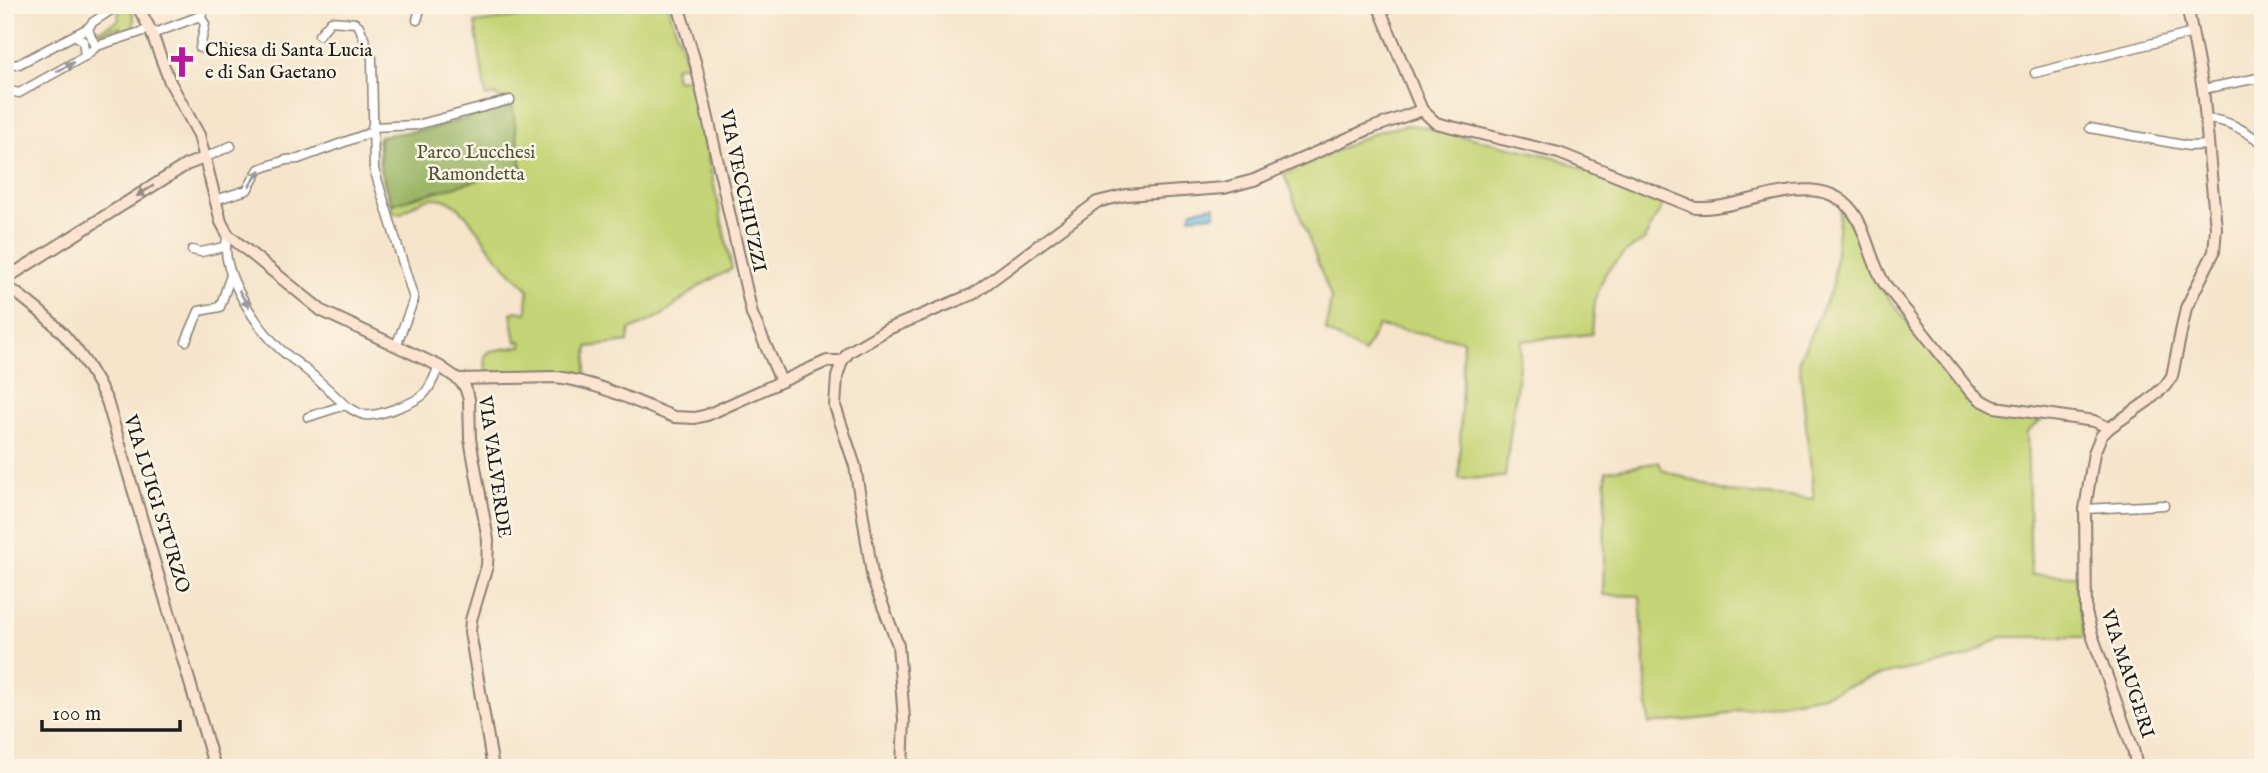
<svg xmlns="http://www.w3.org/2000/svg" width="2268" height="773" viewBox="0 0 2268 773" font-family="'IM FELL English',serif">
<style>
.green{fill:#c5d476;stroke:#707849;stroke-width:2}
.forest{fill:#9cb667;stroke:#5c6942;stroke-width:2}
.water{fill:#71bae9;stroke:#466b82;stroke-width:2}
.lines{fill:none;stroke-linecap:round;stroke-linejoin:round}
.street-casing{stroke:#898074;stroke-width:11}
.secondary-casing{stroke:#898074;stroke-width:14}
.street{stroke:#fff;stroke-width:8}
.secondary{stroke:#fde4d1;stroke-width:10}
.oneway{fill:#999}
.oneway2{fill:#988a80}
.labels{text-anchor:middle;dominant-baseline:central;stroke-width:5;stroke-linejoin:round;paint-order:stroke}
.poi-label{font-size:19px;fill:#1c1c1c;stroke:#fcf5e5;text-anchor:start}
.park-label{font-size:19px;fill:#4f5337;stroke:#fcf5e5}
.street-label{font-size:19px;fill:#1c1c1c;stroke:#fcf5e5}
</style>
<rect width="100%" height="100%" fill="#fcf5e5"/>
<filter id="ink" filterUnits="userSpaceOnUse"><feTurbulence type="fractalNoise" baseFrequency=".0143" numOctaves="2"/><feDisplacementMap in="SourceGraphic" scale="14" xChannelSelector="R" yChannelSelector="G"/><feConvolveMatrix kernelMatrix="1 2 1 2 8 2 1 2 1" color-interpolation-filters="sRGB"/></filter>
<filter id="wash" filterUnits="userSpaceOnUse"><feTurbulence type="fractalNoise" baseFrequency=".00686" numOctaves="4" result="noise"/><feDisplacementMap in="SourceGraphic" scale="28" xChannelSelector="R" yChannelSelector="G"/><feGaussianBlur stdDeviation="1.57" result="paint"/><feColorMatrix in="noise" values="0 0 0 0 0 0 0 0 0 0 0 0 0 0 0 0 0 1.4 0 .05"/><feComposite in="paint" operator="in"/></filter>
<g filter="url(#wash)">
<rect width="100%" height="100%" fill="#f6e4cb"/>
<!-- green -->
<g class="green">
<path d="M559 5H668L687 64 674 67 676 80 691 78 732 269 701 285 661 316 630 330 628 342 588 347 585 377 558 372 486 373 485 356 490 351 522 346 521 341 516 342 511 313 516 311 527 313 528 289C515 276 501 263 490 248 474 227 456 189 424 200 415 203 407 209 400 214L393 212 380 169 378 139 380 136 430 129 511 105 509 98 502 100 495 95 486 97 475 23 559 11Z"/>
<polygon points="128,6 132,9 134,18 133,29 119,34 120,27 100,33 96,41 95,28 100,30 119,20 118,12"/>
<polygon points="1407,125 1418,126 1555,157 1663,204 1644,240 1624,253 1606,272 1595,300 1592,334 1522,341 1505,477 1459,479 1463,340 1378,326 1364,353 1326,331 1331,297 1284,174 1379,131"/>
<path d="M1840 208 1853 226 1873 278 1963 392C1986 416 2009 416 2041 421L2027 432 2031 575 2075 576 2085 637H2001L1967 657 1877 676 1824 695 1734 711 1717 717 1649 724 1640 596 1603 595 1606 471 1659 462 1662 470 1727 492 1814 499 1799 360 1833 285Z"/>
</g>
<!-- forest -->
<polygon class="forest" points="512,105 522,168 391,204 380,169 380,136 430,129"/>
<!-- water -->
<polygon class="water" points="1215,206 1215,215 1190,217 1192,210"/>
</g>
<g filter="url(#ink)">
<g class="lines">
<defs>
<g id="street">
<polyline points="200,16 205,24 200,48 207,50 224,50"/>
<polyline points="417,20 421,5"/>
<polyline points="88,28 91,38 97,46"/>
<polyline points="152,34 200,16 206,7"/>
<polyline points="75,35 83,41 85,56"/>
<polyline points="319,35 331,21 355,23 359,26 372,58 374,169 414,299 396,346"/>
<polyline points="5,67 19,64 88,28 93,22 119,5"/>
<polyline points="2035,73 2193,33"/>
<polyline points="5,87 10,91 19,93 85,56 97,46 150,29"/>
<polyline points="2203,89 2263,77"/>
<path d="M2206 120C2226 117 2247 133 2263 143"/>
<polyline points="372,127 417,125 510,100"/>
<polyline points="2090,128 2189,146 2209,145"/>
<polyline points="204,158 231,146"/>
<polyline points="215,200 247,190 259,169 286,160 298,159 372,132"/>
<path d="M228 235C217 267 254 322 276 345 284 354 296 361 305 369 319 380 332 393 345 405"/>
<polyline points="192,250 201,252 224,247"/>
<polyline points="186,341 199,311 220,307 231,275"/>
<path d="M308 417 345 405C352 409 358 414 365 415 377 417 414 403 423 395 431 388 435 375 439 366"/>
<polyline points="2085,509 2164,505"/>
</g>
<g id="secondary">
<path d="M137 5 150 29 170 82 199 135 221 222 228 235 322 311 439 366 458 379 556 377C597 382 636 402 674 417L695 418 707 415 827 361H842"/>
<polyline points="678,5 696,65 752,314 781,381"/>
<path d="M1378 5 1422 110 1436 123 1559 153 1696 208C1747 211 1823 160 1857 218 1868 239 1872 263 1884 283L1969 390 1981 400 1995 407 2094 421 2109 428"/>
<polyline points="5,279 186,165 204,158"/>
<path d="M5 285C53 318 82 348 107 401L215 768"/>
<polyline points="458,379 465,387 469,399 470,439 488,540 487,566 471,620 470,632 493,768"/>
<polyline points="902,768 904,719 898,645 873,580 855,466 835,406 837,377 842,361 849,352 888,329 973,294 1097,202 1126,195 1224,188 1254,180 1369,129 1422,110"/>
<polyline points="2137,768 2133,749 2092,635 2086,612 2085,509 2094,453 2101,436 2109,428 2148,401 2165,386 2172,376 2186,308 2214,252 2216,228 2203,89 2187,5"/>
</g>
</defs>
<!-- street casing -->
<use href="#street" class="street-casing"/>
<!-- secondary casing -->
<use href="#secondary" class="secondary-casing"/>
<!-- street -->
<use href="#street" class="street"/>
<!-- secondary -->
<use href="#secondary" class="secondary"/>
</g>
<!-- one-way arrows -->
<defs><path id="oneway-solid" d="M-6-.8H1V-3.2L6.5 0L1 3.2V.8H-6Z" transform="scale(1.75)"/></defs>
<g class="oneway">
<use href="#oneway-solid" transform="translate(65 67) rotate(-29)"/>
<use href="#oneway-solid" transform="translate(255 178) rotate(-55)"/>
<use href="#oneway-solid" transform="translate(244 299) rotate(60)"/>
</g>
<use class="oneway2" href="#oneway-solid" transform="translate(145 191) rotate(148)"/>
</g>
<!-- icons -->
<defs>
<symbol id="church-bare" viewBox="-9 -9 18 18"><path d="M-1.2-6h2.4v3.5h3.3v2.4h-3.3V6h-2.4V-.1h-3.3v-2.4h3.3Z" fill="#b5179e" stroke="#fcf5e5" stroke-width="2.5" paint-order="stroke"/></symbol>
</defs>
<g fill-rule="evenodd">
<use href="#church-bare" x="160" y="40" width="44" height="44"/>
</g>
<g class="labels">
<!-- poi labels -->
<g class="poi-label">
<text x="205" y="51">Chiesa di Santa Lucia<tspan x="205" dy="22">e di San Gaetano</tspan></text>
</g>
<!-- park labels -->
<g class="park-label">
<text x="476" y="153">Parco Lucchesi<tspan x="476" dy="22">Ramondetta</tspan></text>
</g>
<!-- street labels -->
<g class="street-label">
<text transform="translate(742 191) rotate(78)">VIA VECCHIUZZI</text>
<text transform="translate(494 467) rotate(82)">VIA VALVERDE</text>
<text transform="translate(156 504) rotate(73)">VIA LUIGI STURZO</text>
<text transform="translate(2127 674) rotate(72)">VIA MAUGERI</text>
</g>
</g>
<!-- margin -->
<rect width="2268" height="773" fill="none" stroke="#fcf5e5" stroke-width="28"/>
<!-- scale -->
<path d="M42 720v10h138v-10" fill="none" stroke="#1c1c1c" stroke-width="3.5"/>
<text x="52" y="720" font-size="21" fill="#1c1c1c" stroke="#fcf5e5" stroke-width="5" paint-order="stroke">100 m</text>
</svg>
